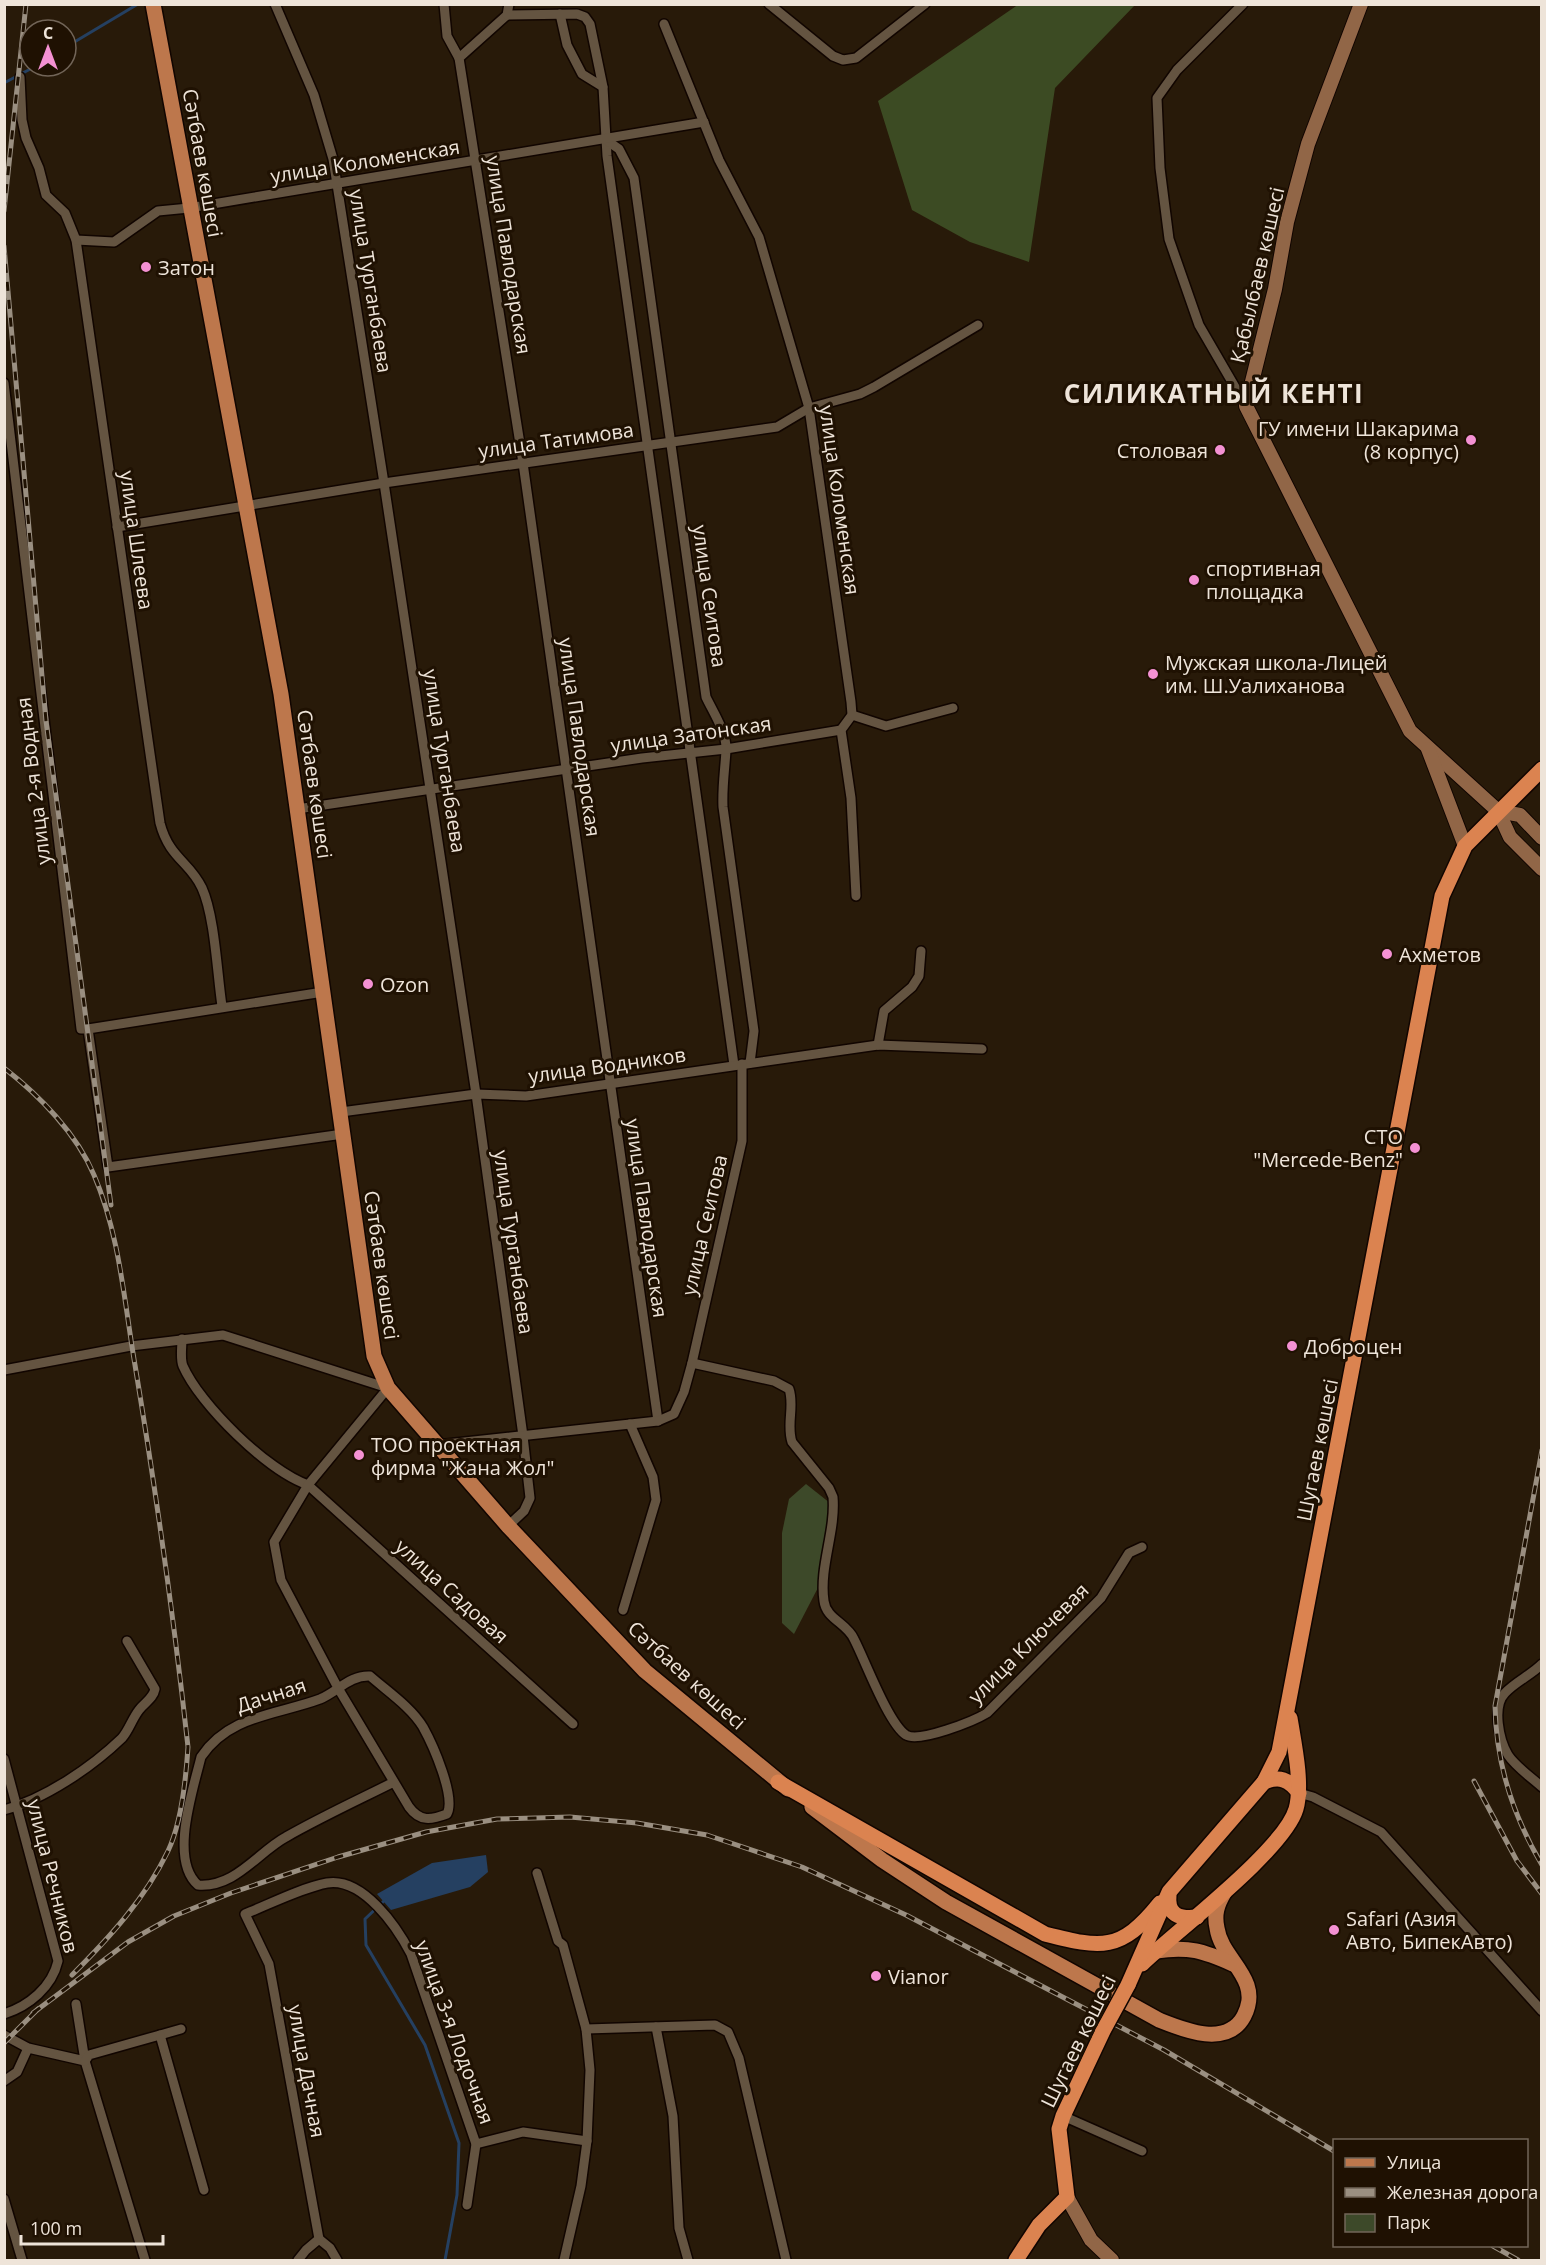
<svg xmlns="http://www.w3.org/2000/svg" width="1546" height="2265" viewBox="0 0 1546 2265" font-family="'Open Sans',sans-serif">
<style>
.green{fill:#3d4929}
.forest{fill:#3c4b23}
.water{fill:#254061}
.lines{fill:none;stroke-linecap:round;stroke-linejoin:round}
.stream{stroke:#254061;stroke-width:3}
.minor-casing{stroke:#110500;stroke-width:12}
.secondary-casing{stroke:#110500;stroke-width:16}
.primary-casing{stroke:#110500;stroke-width:18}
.trunk-casing{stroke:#110500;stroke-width:18}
.minor{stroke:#645441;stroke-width:9}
.secondary{stroke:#916647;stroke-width:14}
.primary{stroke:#bd774c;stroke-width:15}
.trunk{stroke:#db8350;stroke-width:15}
.rail-casing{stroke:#9a8f81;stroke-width:5}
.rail{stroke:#1f1102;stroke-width:3;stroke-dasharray:9;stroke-linecap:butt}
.trunk-bridge-casing{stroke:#110500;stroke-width:18;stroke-linecap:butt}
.trunk-bridge{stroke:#db8350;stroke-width:15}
.poi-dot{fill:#f491d3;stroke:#1f1102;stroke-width:2}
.labels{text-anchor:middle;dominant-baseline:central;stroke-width:6;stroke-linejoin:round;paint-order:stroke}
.street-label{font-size:20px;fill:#eee4d9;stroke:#1f1102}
.poi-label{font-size:20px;fill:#eee4d9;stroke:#1f1102;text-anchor:start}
.district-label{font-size:26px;font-weight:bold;letter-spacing:1.5px;fill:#eee4d9;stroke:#1f1102}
</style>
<rect width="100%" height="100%" fill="#281a09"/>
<!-- green -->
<polygon class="green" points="806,1484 830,1503 823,1578 794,1634 782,1623 782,1533 789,1499"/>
<!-- forest -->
<polygon class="forest" points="1019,4 1135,5 1055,88 1029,262 970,242 912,210 878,101"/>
<!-- water -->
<polygon class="water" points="486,1855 488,1872 470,1887 391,1910 377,1894 432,1863"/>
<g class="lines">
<!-- stream -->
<g class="stream">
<polyline points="66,47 138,4"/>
<polyline points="4,83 36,66"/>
<polyline points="386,1899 365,1919 366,1945 425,2045 459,2143 457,2195 445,2260"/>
</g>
<defs>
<g id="minor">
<polyline points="275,4 314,95 333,159 384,483 476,1094 523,1436 530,1498 524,1511 508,1526"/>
<polyline points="444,4 447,36 459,58"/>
<polyline points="509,4 507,15 459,58 523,463 658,1421"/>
<polyline points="769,4 833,56 843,60 856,58 925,4"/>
<polyline points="1243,4 1177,70 1157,98 1160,168 1169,239 1199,325 1246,406"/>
<polyline points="560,14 567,45 582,74 603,87"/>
<polyline points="507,15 577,14 585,17 590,24 603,87 607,156 734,1065"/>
<polyline points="664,24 719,160 759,237 809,408 851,702 852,715 841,730 851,798 856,896"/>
<path d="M20 77 22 120 26 138 39 168 46 195 65 213 76 240 160 823C169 858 190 862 202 888 215 917 217 973 222 1006"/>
<path d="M606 140 619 149 634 178 706 697C713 712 727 733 726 750 725 769 722 787 723 807L754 1031 750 1063"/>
<polyline points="76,240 114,242 158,211 189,208 704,122"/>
<polyline points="4,383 81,1029 88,1029 108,1167 343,1134"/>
<polyline points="117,527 384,483 777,427 809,408 860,394 874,387 978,325"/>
<polyline points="852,715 886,726 953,708"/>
<polyline points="297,809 642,758 726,749 841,730"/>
<polyline points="88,1029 323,992"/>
<polyline points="878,1045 884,1011 912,987 919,976 921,951"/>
<polyline points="341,1112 476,1094 526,1096 878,1045 982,1049"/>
<path d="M182 1339C182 1347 180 1359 183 1366 200 1405 268 1471 308 1485L573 1724"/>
<path d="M692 1363 774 1381 789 1389C795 1406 786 1424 792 1442L829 1488 833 1497C836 1531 819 1567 824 1601 826 1619 847 1623 854 1639 865 1660 888 1723 906 1735 919 1743 974 1721 987 1713L1101 1598 1129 1553 1142 1547"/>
<path d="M4 1370 131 1346 223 1335 388 1388 308 1485 274 1542 281 1580 338 1688 409 1807C420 1822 431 1820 447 1814 456 1797 433 1745 423 1727 411 1707 387 1691 370 1676 350 1675 337 1692 320 1699 277 1715 229 1715 201 1757 193 1790 169 1860 198 1885 235 1888 258 1852 286 1837 321 1817 358 1800 394 1782"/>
<polyline points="437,1445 658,1421 674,1414 684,1392 692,1363 742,1141 742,1064"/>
<polyline points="623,1610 656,1500 653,1477 630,1424"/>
<path d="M1542 1664C1531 1675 1515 1682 1505 1693 1492 1706 1499 1740 1508 1755 1516 1767 1531 1777 1542 1787"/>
<path d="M4 1759 58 1961C52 1987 29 2006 4 2014"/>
<polyline points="1299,1793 1313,1797 1381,1832 1542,2011"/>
<path d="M4 1810C45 1799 92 1767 122 1738 129 1730 132 1719 139 1710 145 1702 153 1699 155 1689L127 1641"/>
<polyline points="537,1873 558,1941 563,1945 586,2029 590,2070 587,2141 581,2186 564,2260"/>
<polyline points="76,2004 85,2061"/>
<polyline points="656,2027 673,2116 679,2228 688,2260"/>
<polyline points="586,2029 715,2025 728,2032 739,2058 786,2260"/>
<polyline points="4,2035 28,2048 85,2061 145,2260"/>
<polyline points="160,2035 181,2029"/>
<polyline points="85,2061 89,2055 160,2035 204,2190"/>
<polyline points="4,2081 17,2072 28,2048"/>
<polyline points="1063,2116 1142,2151"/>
<polyline points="476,2144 523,2132 587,2141"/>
<polyline points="4,2199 22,2260"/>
<path d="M319 2239 269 1964 245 1914C270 1904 301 1888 327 1883 363 1877 397 1927 411 1954L476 2144 467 2205"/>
<polyline points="298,2260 306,2250 319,2239 330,2248 337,2260"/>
</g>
<g id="secondary">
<polyline points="1361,4 1308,144 1287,222 1275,289 1246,406 1410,731 1498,811 1510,837 1542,869"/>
<polyline points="1428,749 1465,846"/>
<polyline points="1498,811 1520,815 1542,838"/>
<polyline points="1067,2197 1091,2240 1112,2260"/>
</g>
<g id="primary">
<polyline points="153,4 281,694 374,1356 388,1388 508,1526 645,1671 788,1789"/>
<path d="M812 1807 882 1860 946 1902 1159 2020C1184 2030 1227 2048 1244 2016 1249 2006 1251 1997 1247 1985 1240 1965 1220 1950 1217 1928 1214 1914 1217 1905 1224 1893"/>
<path d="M1156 1951C1189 1946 1203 1951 1233 1964"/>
</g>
<g id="trunk">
<path d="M778 1782 1045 1934C1101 1948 1120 1953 1160 1903"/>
<path d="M1264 1782C1279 1776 1289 1779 1299 1793"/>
<path d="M1169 1895C1167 1915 1179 1919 1197 1917"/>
<path d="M1142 1964C1176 1931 1284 1850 1296 1809 1303 1784 1294 1743 1290 1718"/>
<polyline points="1128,1985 1169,1892 1264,1782 1279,1752 1442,896 1465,846 1542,769"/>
<polyline points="1016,2260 1039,2225 1067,2197 1059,2129 1063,2116 1103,2031"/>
</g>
</defs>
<!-- minor casing -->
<use href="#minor" class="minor-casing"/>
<!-- secondary casing -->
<use href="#secondary" class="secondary-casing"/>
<!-- primary casing -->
<use href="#primary" class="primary-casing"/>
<!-- trunk casing -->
<use href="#trunk" class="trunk-casing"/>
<!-- minor -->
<use href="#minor" class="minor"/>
<!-- secondary -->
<use href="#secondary" class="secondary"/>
<!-- primary -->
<use href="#primary" class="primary"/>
<!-- trunk -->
<use href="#trunk" class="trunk"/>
<defs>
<g id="rail">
<polyline points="4,211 26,4"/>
<polyline points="4,246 46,721 111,1205"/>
<path d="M4 1068C39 1095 77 1134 94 1175 120 1236 124 1301 135 1365 156 1492 174 1619 188 1747 186 1778 181 1824 168 1851 145 1899 109 1938 72 1975"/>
<path d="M1542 1450 1495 1706C1496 1763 1513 1816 1542 1865"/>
<polyline points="1474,1781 1517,1861 1542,1894"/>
<polyline points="33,2013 128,1942 174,1916 231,1893 338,1857 426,1832 497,1819 570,1817 637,1823 707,1835 802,1867 906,1915 1164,2050 1334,2151"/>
<polyline points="4,2043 38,2009"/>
<polyline points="1493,2246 1518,2260"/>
</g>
</defs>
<!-- rail casing -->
<use href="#rail" class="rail-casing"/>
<!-- rail -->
<use href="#rail" class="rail"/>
<defs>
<polyline id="trunk-bridge" points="1103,2031 1128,1985"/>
</defs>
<!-- trunk-bridge casing -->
<use href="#trunk-bridge" class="trunk-bridge-casing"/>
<!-- trunk-bridge -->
<use href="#trunk-bridge" class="trunk-bridge"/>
</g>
<!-- markers -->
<g class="poi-dot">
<circle cx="146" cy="267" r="6"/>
<circle cx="1471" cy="440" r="6"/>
<circle cx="1220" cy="450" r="6"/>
<circle cx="1194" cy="580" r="6"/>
<circle cx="1153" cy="674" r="6"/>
<circle cx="1387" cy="954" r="6"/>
<circle cx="368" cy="984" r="6"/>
<circle cx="1415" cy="1148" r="6"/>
<circle cx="1292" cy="1346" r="6"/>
<circle cx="359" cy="1455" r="6"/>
<circle cx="1334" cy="1930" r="6"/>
<circle cx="876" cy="1976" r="6"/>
</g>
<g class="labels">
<!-- street labels -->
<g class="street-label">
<text transform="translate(365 161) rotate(-9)">улица Коломенская</text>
<text transform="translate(203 163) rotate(80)">Сәтбаев көшесі</text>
<text transform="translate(509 255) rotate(81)">улица Павлодарская</text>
<text transform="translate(1257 275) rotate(-77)">Қабылбаев көшесі</text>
<text transform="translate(371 281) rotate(81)">улица Турганбаева</text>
<text transform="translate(556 440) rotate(-8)">улица Татимова</text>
<text transform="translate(840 500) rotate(82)">улица Коломенская</text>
<text transform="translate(137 540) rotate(82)">улица Шлеева</text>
<text transform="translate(710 596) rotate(82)">улица Сеитова</text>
<text transform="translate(691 734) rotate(-8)">улица Затонская</text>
<text transform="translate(580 737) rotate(82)">улица Павлодарская</text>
<text transform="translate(445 761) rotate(81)">улица Турганбаева</text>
<text transform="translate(33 781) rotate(-97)">улица 2-я Водная</text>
<text transform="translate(315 784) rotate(82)">Сәтбаев көшесі</text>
<text transform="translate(607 1065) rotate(-8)">улица Водников</text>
<text transform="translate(647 1218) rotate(82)">улица Павлодарская</text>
<text transform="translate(704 1225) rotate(-77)">улица Сеитова</text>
<text transform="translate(514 1242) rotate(82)">улица Турганбаева</text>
<text transform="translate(382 1265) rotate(82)">Сәтбаев көшесі</text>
<text transform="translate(1317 1450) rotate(-79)">Шугаев көшесі</text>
<text transform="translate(452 1591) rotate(42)">улица Садовая</text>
<text transform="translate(1028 1643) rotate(-45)">улица Ключевая</text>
<text transform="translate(687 1675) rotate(42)">Сәтбаев көшесі</text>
<text transform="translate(271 1695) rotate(-18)">Дачная</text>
<text transform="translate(53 1876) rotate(76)">улица Речников</text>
<text transform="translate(455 2032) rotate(70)">улица 3-я Лодочная</text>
<text transform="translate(1078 2041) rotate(-64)">Шугаев көшесі</text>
<text transform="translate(307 2071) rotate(80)">улица Дачная</text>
</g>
<!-- poi labels -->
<g class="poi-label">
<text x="158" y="267">Затон</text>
<text x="1459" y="428" text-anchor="end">ГУ имени Шакарима<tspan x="1459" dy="23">(8 корпус)</tspan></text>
<text x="1208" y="450" text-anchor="end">Столовая</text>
<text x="1206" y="568">спортивная<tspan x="1206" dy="23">площадка</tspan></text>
<text x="1165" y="662">Мужская школа-Лицей<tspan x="1165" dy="23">им. Ш.Уалиханова</tspan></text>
<text x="1399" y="954">Ахметов</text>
<text x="380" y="984">Ozon</text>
<text x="1403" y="1136" text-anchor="end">СТО<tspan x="1403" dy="23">"Mercede-Benz"</tspan></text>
<text x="1304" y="1346">Доброцен</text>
<text x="371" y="1444">ТОО проектная<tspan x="371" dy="23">фирма "Жана Жол"</tspan></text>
<text x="1346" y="1918">Safari (Азия<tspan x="1346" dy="23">Авто, БипекАвто)</tspan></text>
<text x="888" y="1976">Vianor</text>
</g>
<!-- district labels -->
<g class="district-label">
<text x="1214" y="393">СИЛИКАТНЫЙ КЕНТІ</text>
</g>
</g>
<!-- border -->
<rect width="1546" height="2265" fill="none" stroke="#eee4d9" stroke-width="12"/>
<!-- legend -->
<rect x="1333" y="2139" width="195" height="108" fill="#1f1102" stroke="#726558" stroke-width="1.5"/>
<rect x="1345" y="2158" width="30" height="9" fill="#bd774c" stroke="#726558" stroke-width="1.5"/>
<text x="1387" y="2169" font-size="18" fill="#eee4d9">Улица</text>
<rect x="1345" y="2188" width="30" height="9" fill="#9a8f81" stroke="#726558" stroke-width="1.5"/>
<text x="1387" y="2199" font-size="18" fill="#eee4d9">Железная дорога</text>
<rect x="1345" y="2214" width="30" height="18" fill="#3d4929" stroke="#726558" stroke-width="1.5"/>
<text x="1387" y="2229" font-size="18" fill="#eee4d9">Парк</text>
<!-- north arrow -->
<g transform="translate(48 48)"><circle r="28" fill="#1f1102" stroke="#726558" stroke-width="1.5"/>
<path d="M0-4.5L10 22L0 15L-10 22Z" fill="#f491d3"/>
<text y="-9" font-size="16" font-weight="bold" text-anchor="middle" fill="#eee4d9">С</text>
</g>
<!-- scale -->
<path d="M21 2235v9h142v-9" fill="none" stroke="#eee4d9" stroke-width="3"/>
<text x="30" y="2235" font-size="18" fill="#eee4d9" stroke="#1f1102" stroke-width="4.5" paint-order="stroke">100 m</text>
</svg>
